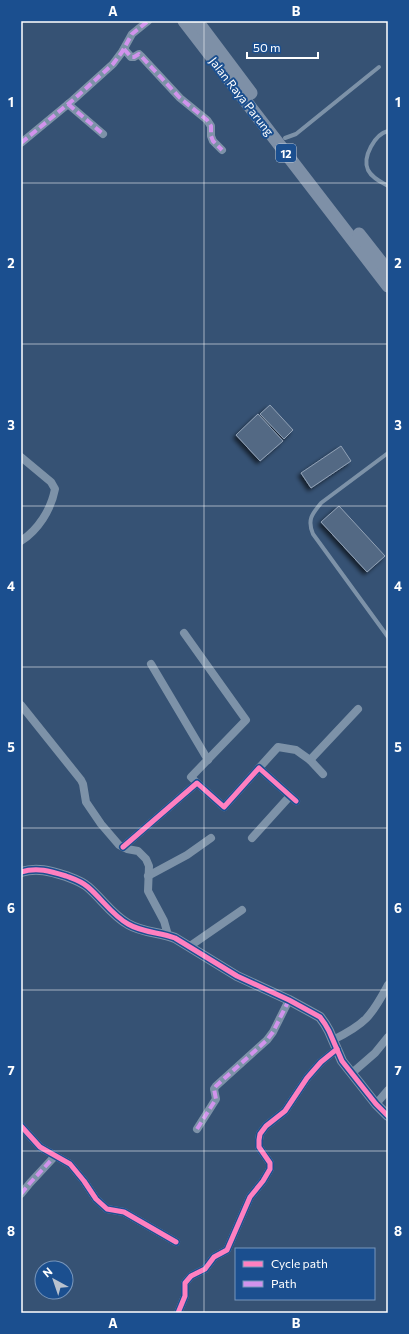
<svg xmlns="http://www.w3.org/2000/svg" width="409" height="1334" viewBox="0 0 409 1334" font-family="Commissioner,sans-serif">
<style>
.building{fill:#526984;stroke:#92a2b6;filter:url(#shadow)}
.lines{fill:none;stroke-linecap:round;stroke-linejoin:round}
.service{stroke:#7d92a8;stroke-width:4}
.minor{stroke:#7d92a8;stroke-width:8}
.tertiary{stroke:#7d92a8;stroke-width:10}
.trunk{stroke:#7e90a7;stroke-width:13}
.quiet{stroke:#d193ec;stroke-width:4;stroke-dasharray:8 4;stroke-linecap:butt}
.cycleway-casing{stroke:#1b4f8f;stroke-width:8}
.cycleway{stroke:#ff80c0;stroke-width:5}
.grid{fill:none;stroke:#fff;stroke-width:1;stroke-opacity:0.55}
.labels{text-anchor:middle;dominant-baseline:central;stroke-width:4;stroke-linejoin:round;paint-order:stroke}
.shield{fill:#1b4f8f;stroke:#bbcadd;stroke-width:1}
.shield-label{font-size:11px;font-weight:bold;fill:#fff}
.street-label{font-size:12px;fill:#fff;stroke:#1b4f8f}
.neatline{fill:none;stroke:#fff;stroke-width:1.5}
.grid-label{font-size:13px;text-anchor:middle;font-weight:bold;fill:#fff}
</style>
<defs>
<filter id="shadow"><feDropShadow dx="-3" dy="3" stdDeviation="2" flood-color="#0009"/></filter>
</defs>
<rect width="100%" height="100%" fill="#365274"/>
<!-- building -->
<g class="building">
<polygon points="270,405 293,430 284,439 260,414"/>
<polygon points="258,414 283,441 260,461 236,435"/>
<polygon points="341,446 351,461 311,488 301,473"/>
<polygon points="339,506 385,556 367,572 321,522"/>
</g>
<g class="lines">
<!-- service -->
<g class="service">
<path d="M388 131C375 134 362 157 368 170 372 178 381 182 388 186"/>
<polyline points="285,138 296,134 379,67"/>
<path d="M388 453 321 503C312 514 307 520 313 534L388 637"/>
</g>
<!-- minor -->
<g class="minor">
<polyline points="124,49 131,57 134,57 139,54 141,56 180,98 207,120 211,126 211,136 213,141 222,150"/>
<polyline points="68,104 103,134"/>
<polyline points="21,143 73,100 113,64 122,52 132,34 148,21"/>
<path d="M21 457 51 482 55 489C51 510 38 530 21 541"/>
<polyline points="184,633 246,720 191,777 197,783"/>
<polyline points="151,664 208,760"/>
<polyline points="21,705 81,780 83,784 86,802 101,824 119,845 127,849 138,851 146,859 149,866 148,891 164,921 168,935"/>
<polyline points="310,760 358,709"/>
<polyline points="259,768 278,747 296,750 310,760 323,774"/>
<polyline points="252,838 290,796"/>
<polyline points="123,847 197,783 224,807 259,768 296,801"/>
<polyline points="148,876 187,855 211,838"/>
<polyline points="190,946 242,910"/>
<path d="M333 1040C365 1024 371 1017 388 985"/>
<polyline points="352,1073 375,1053 388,1037"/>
<polyline points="376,1104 388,1090"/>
<polyline points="21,1126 40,1147 70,1164 84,1181 96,1199 107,1209 124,1212 176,1242"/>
<polyline points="197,1129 216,1099 214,1089 216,1086 267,1040 273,1032 289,1000"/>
<polyline points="21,1194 30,1183 55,1156"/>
<polyline points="178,1313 185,1296 185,1283 191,1276 205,1269 214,1257 227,1250 250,1197 263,1181 270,1169 270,1163 259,1147 259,1140 260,1134 266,1126 285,1111 307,1078 321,1062 337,1049"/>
</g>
<!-- tertiary -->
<path class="tertiary" d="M21 872C37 867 50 871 66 876 74 879 81 881 88 887 102 899 112 915 128 924 143 933 160 932 175 938L237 976 289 1000 320 1017 325 1024 329 1031 342 1061 376 1104 388 1116"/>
<!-- trunk -->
<g class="trunk">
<polyline points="184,21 388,286"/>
<polyline points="197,21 251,93"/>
<polyline points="359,234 388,271"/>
</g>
<!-- quiet -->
<g class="quiet">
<polyline points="124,49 131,57 134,57 139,54 141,56 180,98 207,120 211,126 211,136 213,141 222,150"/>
<polyline points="68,104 103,134"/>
<polyline points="21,143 73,100 113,64 122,52 132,34 148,21"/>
<polyline points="197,1129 216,1099 214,1089 216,1086 267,1040 273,1032 289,1000"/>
<polyline points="21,1194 30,1183 55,1156"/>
</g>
<defs>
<g id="cycleway">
<polyline points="123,847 197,783 224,807 259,768 296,801"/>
<path d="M21 872C37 867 50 871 66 876 74 879 81 881 88 887 102 899 112 915 128 924 143 933 160 932 175 938L237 976 289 1000 320 1017 325 1024 329 1031 342 1061 376 1104 388 1116"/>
<polyline points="21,1126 40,1147 70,1164 84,1181 96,1199 107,1209 124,1212 176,1242"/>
<polyline points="178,1313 185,1296 185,1283 191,1276 205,1269 214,1257 227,1250 250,1197 263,1181 270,1169 270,1163 259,1147 259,1140 260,1134 266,1126 285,1111 307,1078 321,1062 337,1049"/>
</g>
</defs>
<!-- cycleway casing -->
<use href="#cycleway" class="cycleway-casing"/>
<!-- cycleway -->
<use href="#cycleway" class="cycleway"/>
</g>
<!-- grid -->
<path class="grid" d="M204 21V1313M21 183H388M21 344H388M21 506H388M21 667H388M21 828H388M21 990H388M21 1151H388"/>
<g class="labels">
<!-- shield labels -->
<rect class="shield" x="276" y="144" width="20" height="18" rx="3"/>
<g class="shield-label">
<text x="286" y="153">12</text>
</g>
<!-- street labels -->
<g class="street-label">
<text transform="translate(242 96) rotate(52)">Jalan Raya Parung</text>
</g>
</g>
<!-- border -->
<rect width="409" height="1334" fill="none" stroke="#1b4f8f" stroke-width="44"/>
<!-- legend -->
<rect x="235" y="1248" width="140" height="52" fill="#1b4f8f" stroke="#7695bc"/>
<rect x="243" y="1261" width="20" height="6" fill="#ff80c0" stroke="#7695bc"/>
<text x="271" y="1268" font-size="12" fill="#ffffff">Cycle path</text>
<rect x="243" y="1281" width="20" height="6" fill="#d193ec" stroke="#7695bc"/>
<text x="271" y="1288" font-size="12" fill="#ffffff">Path</text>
<!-- north arrow -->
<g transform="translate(54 1280) rotate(320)"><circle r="19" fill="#1b4f8f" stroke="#7695bc"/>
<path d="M0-3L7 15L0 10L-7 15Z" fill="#b9c2ce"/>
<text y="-6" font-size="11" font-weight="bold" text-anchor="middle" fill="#ffffff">N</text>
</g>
<!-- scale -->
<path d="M247 52v6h71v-6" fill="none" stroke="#ffffff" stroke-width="2"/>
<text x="253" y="52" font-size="12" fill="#ffffff" stroke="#1b4f8f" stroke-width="3" paint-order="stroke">50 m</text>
<rect x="22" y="22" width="365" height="1290" class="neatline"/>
<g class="grid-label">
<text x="113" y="16">A</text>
<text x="296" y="16">B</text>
<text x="11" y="107">1</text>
<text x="398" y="107">1</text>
<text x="11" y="268">2</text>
<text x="398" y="268">2</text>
<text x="11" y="430">3</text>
<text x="398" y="430">3</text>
<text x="11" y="591">4</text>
<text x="398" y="591">4</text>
<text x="11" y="752">5</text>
<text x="398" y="752">5</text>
<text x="11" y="913">6</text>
<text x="398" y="913">6</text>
<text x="11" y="1075">7</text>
<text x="398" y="1075">7</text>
<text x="11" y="1236">8</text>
<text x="398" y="1236">8</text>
<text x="113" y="1328">A</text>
<text x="296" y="1328">B</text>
</g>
</svg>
